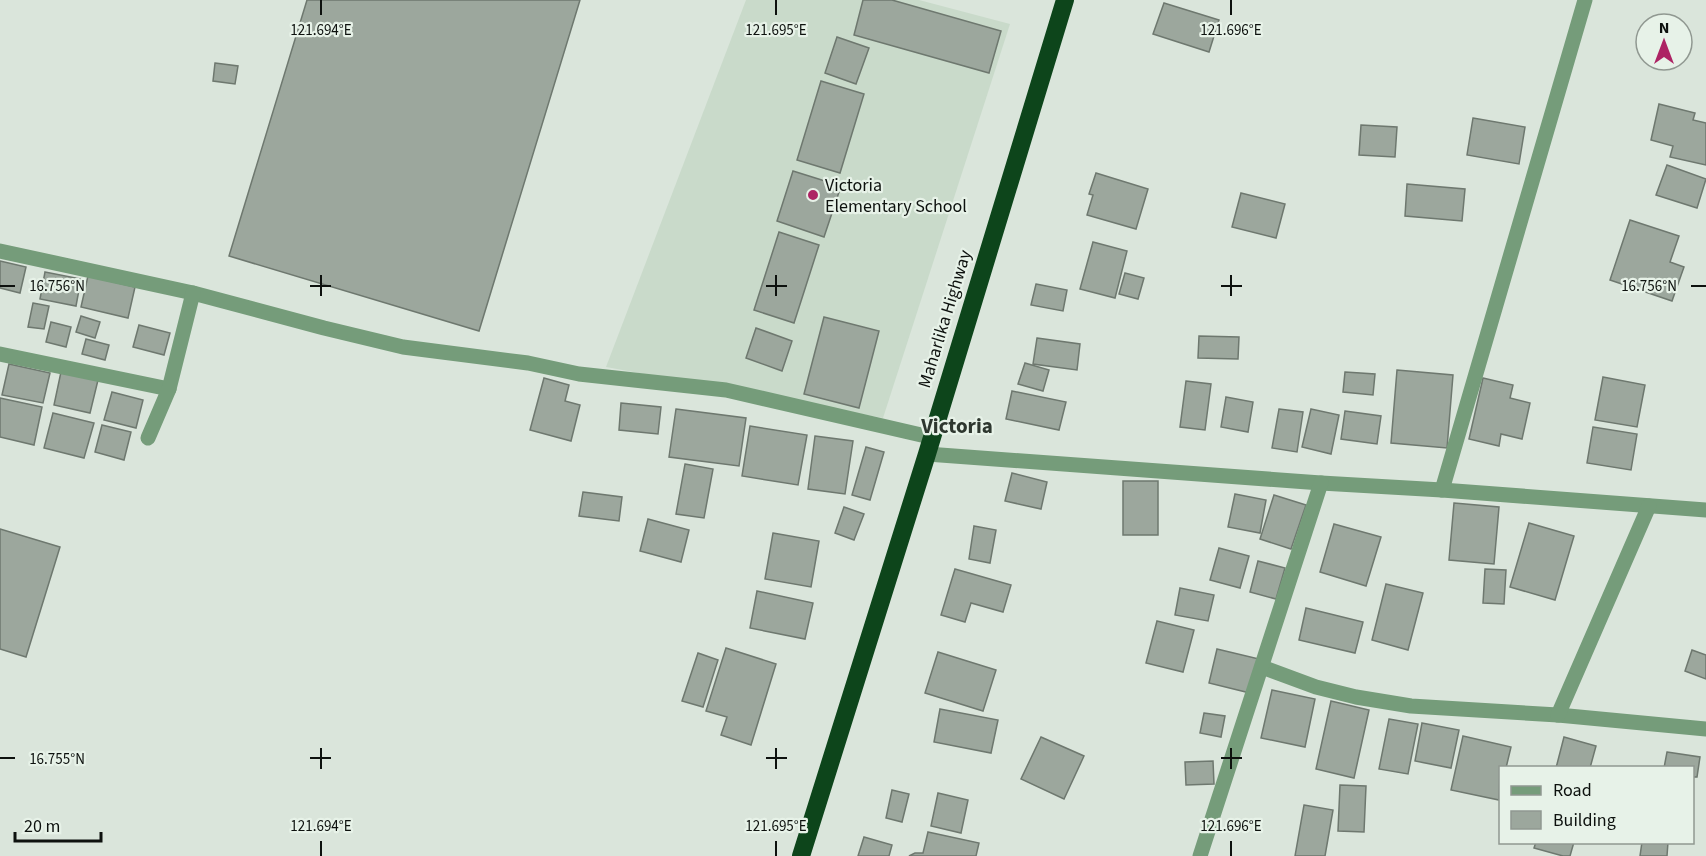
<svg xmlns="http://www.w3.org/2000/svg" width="1706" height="856" viewBox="0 0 1706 856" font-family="'Source Sans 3',sans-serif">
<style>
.built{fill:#c9daca}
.building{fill:#9ca79d;stroke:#6e786f;stroke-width:1.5}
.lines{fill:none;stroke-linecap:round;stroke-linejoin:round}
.street{stroke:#759c7a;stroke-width:15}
.highway{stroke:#0d451b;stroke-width:18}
.ticks{fill:none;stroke:#0d110e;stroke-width:2}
.poi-dot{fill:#ad2364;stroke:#e7f2e8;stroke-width:2}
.labels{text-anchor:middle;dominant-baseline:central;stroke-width:4.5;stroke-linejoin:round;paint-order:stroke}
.poi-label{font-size:18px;fill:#0d110e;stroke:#e7f2e8;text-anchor:start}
.street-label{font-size:18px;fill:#0d110e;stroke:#e7f2e8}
.quarter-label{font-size:21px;font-weight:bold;fill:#2e372f;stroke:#e7f2e8}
.ticks-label{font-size:15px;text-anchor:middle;fill:#0d110e;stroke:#e7f2e8;stroke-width:4.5;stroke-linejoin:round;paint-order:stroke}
</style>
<rect width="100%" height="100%" fill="#dae5db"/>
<!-- built -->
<polygon class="built" points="746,0 919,0 1010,24 883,418 606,367"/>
<!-- building -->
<g class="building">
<polygon points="307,0 580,0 479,331 229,256"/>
<polygon points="863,0 892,0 1001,31 989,73 854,35"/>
<polygon points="1164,3 1219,20 1209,52 1153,34"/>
<polygon points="837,37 869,48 856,84 825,73"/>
<polygon points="215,63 238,66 235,84 213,81"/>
<polygon points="821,81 864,94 840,173 797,160"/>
<polygon points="1659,104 1695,113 1693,120 1706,123 1706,165 1670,157 1673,146 1651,140"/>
<polygon points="1473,118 1525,127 1519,164 1467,155"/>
<polygon points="1361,125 1397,127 1395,157 1359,155"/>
<polygon points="1667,165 1706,179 1697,208 1656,195"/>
<polygon points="793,171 841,186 824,237 777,221"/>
<polygon points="1096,173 1148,189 1136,229 1087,215 1093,195 1089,194"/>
<polygon points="1407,184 1465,189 1462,221 1405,216"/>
<polygon points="1241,193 1285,204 1276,238 1232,227"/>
<polygon points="1630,220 1679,236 1670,262 1684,267 1672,301 1610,280"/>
<polygon points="779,232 819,245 794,323 754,310"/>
<polygon points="1093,242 1127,251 1115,298 1080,289"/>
<polygon points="0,261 26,267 20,293 0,288"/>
<polygon points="45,272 81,279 76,306 40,299"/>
<polygon points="1125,273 1144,278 1138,299 1119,294"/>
<polygon points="88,276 135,287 128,318 81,307"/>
<polygon points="1036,284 1067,290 1063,311 1031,305"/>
<polygon points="33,303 49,306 44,329 28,327"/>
<polygon points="81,316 100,322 95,338 76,332"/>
<polygon points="824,317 879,331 859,408 804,394"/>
<polygon points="51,322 71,327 66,347 46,342"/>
<polygon points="139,325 170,333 164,355 133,347"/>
<polygon points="756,328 792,341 782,371 746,358"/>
<polygon points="1199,336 1239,337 1238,359 1198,358"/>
<polygon points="1037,338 1080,344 1077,370 1033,364"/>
<polygon points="86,339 109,345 105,360 82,354"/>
<polygon points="1025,363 1049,370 1043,391 1018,384"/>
<polygon points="9,364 50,373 43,403 2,395"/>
<polygon points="1397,370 1453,375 1447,448 1391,443"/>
<polygon points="61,372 98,380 90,413 54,405"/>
<polygon points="1345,372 1375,374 1373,395 1343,392"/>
<polygon points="1603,377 1645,385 1637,427 1595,420"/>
<polygon points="544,378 569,385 565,401 580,405 571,441 530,430"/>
<polygon points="1483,378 1513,385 1510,398 1530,403 1522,439 1501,434 1499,446 1469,439"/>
<polygon points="1186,381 1211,384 1205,430 1180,427"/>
<polygon points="1012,391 1066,402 1059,430 1006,419"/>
<polygon points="112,392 143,400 136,428 104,420"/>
<polygon points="1226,397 1253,402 1248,432 1221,427"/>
<polygon points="0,398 42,407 34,445 0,437"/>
<polygon points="621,403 661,407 658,434 619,430"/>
<polygon points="676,409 746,418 739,466 669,457"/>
<polygon points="1279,409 1303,412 1297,452 1272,448"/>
<polygon points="1311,409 1339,415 1331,454 1302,447"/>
<polygon points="1345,411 1381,416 1377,444 1341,439"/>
<polygon points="53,413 94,423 84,458 44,448"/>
<polygon points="102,425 131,432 124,460 95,452"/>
<polygon points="750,426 807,435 798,485 742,476"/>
<polygon points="1593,427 1637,434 1631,470 1587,463"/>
<polygon points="815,436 853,441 845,494 808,489"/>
<polygon points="866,447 884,452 870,500 852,495"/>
<polygon points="685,464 713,469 704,518 676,514"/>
<polygon points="1012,473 1047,482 1041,509 1005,501"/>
<rect x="1123" y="481" width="35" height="54"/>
<polygon points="583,492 622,497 619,521 579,516"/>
<polygon points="1235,494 1266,500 1260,533 1228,527"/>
<polygon points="1274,495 1306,505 1291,549 1260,539"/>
<polygon points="1454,503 1499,507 1494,564 1449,560"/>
<polygon points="844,507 864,514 854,540 835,533"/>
<polygon points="648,519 689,530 681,562 640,551"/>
<polygon points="1529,523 1574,536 1555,600 1510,587"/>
<polygon points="1334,524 1381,537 1366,586 1320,572"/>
<polygon points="974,526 996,530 990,563 969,559"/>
<polygon points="0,529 60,547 26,657 0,649"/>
<polygon points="773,533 819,541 811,587 765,579"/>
<polygon points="1219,548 1249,556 1240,588 1210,580"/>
<polygon points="1258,561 1285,568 1276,599 1250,592"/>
<polygon points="955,569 1011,585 1003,612 971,603 965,622 941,615"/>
<polygon points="1485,569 1506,570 1504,604 1483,603"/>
<polygon points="1386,584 1423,593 1408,650 1372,640"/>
<polygon points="1180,588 1214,595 1208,621 1175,615"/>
<polygon points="757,591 813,603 805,639 750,628"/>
<polygon points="1306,608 1363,622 1355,653 1299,640"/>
<polygon points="1157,621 1194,630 1183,672 1146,663"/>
<polygon points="726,648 776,664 751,745 721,735 727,717 706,711"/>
<polygon points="1217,649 1259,659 1250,693 1209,683"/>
<polygon points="1692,650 1706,655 1706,679 1685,671"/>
<polygon points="938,652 996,670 983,711 925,693"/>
<polygon points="698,653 718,660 703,707 682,701"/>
<polygon points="1272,690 1315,699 1305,747 1261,738"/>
<polygon points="1331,701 1369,710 1354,778 1316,769"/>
<polygon points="940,709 998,720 991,753 934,742"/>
<polygon points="1204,713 1225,716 1221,737 1200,733"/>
<polygon points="1389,719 1418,724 1408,774 1379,769"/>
<polygon points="1422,723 1459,730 1451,768 1415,761"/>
<polygon points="1463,736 1511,747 1506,768 1500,768 1499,800 1451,790"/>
<polygon points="1041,737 1084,756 1064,799 1021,779"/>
<polygon points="1564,737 1596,746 1590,768 1556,768"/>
<polygon points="1667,752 1700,757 1697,777 1692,777 1692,768 1664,768"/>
<polygon points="1213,761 1214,784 1186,785 1185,762"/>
<polygon points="1340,785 1366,786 1364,832 1338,831"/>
<polygon points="892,790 909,794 902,822 886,818"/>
<polygon points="938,793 968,800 961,833 931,826"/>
<polygon points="1304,805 1333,810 1325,856 1295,856"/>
<polygon points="928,832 979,843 976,856 909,856 915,853 923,853"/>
<polygon points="864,837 892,845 889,856 858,856"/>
<polygon points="1536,842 1574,842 1570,856 1563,856 1534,848"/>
<polygon points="1642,842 1668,842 1667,856 1640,856"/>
</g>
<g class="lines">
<!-- street -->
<g class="street">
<polyline points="0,251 193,293 324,328 403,347 528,363 579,374 726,390 930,437"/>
<polyline points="0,354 169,389"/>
<polyline points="148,438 169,389 193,293"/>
<polyline points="927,454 1321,483 1442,490 1706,510"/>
<polyline points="1442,490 1585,0"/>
<polyline points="1262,667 1316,687 1356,697 1411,706 1558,715 1706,729"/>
<polyline points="1558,715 1649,506"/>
<polyline points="1200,856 1321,483"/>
</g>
<!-- highway -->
<polyline class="highway" points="801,856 927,454 1065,0"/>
</g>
<!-- ticks -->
<path class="ticks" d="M321 0V15M776 0V15M1231 0V15M321 275V296M776 275V296M1231 275V296M0 286H15M310 286H331M766 286H787M1221 286H1242M1691 286H1706M321 748V769M776 748V769M1231 748V769M0 758H15M310 758H331M766 758H787M1221 758H1242M321 841V856M776 841V856M1231 841V856"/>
<!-- markers -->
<circle class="poi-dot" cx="813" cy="195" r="6"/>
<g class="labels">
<!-- poi labels -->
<g class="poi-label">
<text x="825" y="185">Victoria<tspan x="825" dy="21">Elementary School</tspan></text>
</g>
<!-- street labels -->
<g class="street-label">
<text transform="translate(945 319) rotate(-73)">Maharlika Highway</text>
</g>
<!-- quarter labels -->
<g class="quarter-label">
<text x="957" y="426">Victoria</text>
</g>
</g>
<g class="ticks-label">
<text x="321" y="35">121.694°E</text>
<text x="776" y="35">121.695°E</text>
<text x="1231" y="35">121.696°E</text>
<text x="57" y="291">16.756°N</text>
<text x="1649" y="291">16.756°N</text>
<text x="57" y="764">16.755°N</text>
<text x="321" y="831">121.694°E</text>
<text x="776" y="831">121.695°E</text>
<text x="1231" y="831">121.696°E</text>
</g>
<!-- legend -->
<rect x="1499" y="766" width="195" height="78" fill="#e7f2e8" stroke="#909891" stroke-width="1.5"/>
<rect x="1511" y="786" width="30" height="9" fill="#759c7a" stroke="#909891" stroke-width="1.5"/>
<text x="1553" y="796" font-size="18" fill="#0d110e">Road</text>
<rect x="1511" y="811" width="30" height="18" fill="#9ca79d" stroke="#909891" stroke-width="1.5"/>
<text x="1553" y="826" font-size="18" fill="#0d110e">Building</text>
<!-- north arrow -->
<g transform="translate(1664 42)"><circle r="28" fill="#e7f2e8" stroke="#909891" stroke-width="1.5"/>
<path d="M0-4.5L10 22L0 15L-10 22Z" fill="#ad2364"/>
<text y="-9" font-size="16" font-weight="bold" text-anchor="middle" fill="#0d110e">N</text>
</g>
<!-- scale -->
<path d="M15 832v9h86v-9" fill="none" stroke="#0d110e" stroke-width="3"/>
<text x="24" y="832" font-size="18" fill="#0d110e" stroke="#e7f2e8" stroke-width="4.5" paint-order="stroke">20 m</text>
</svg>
